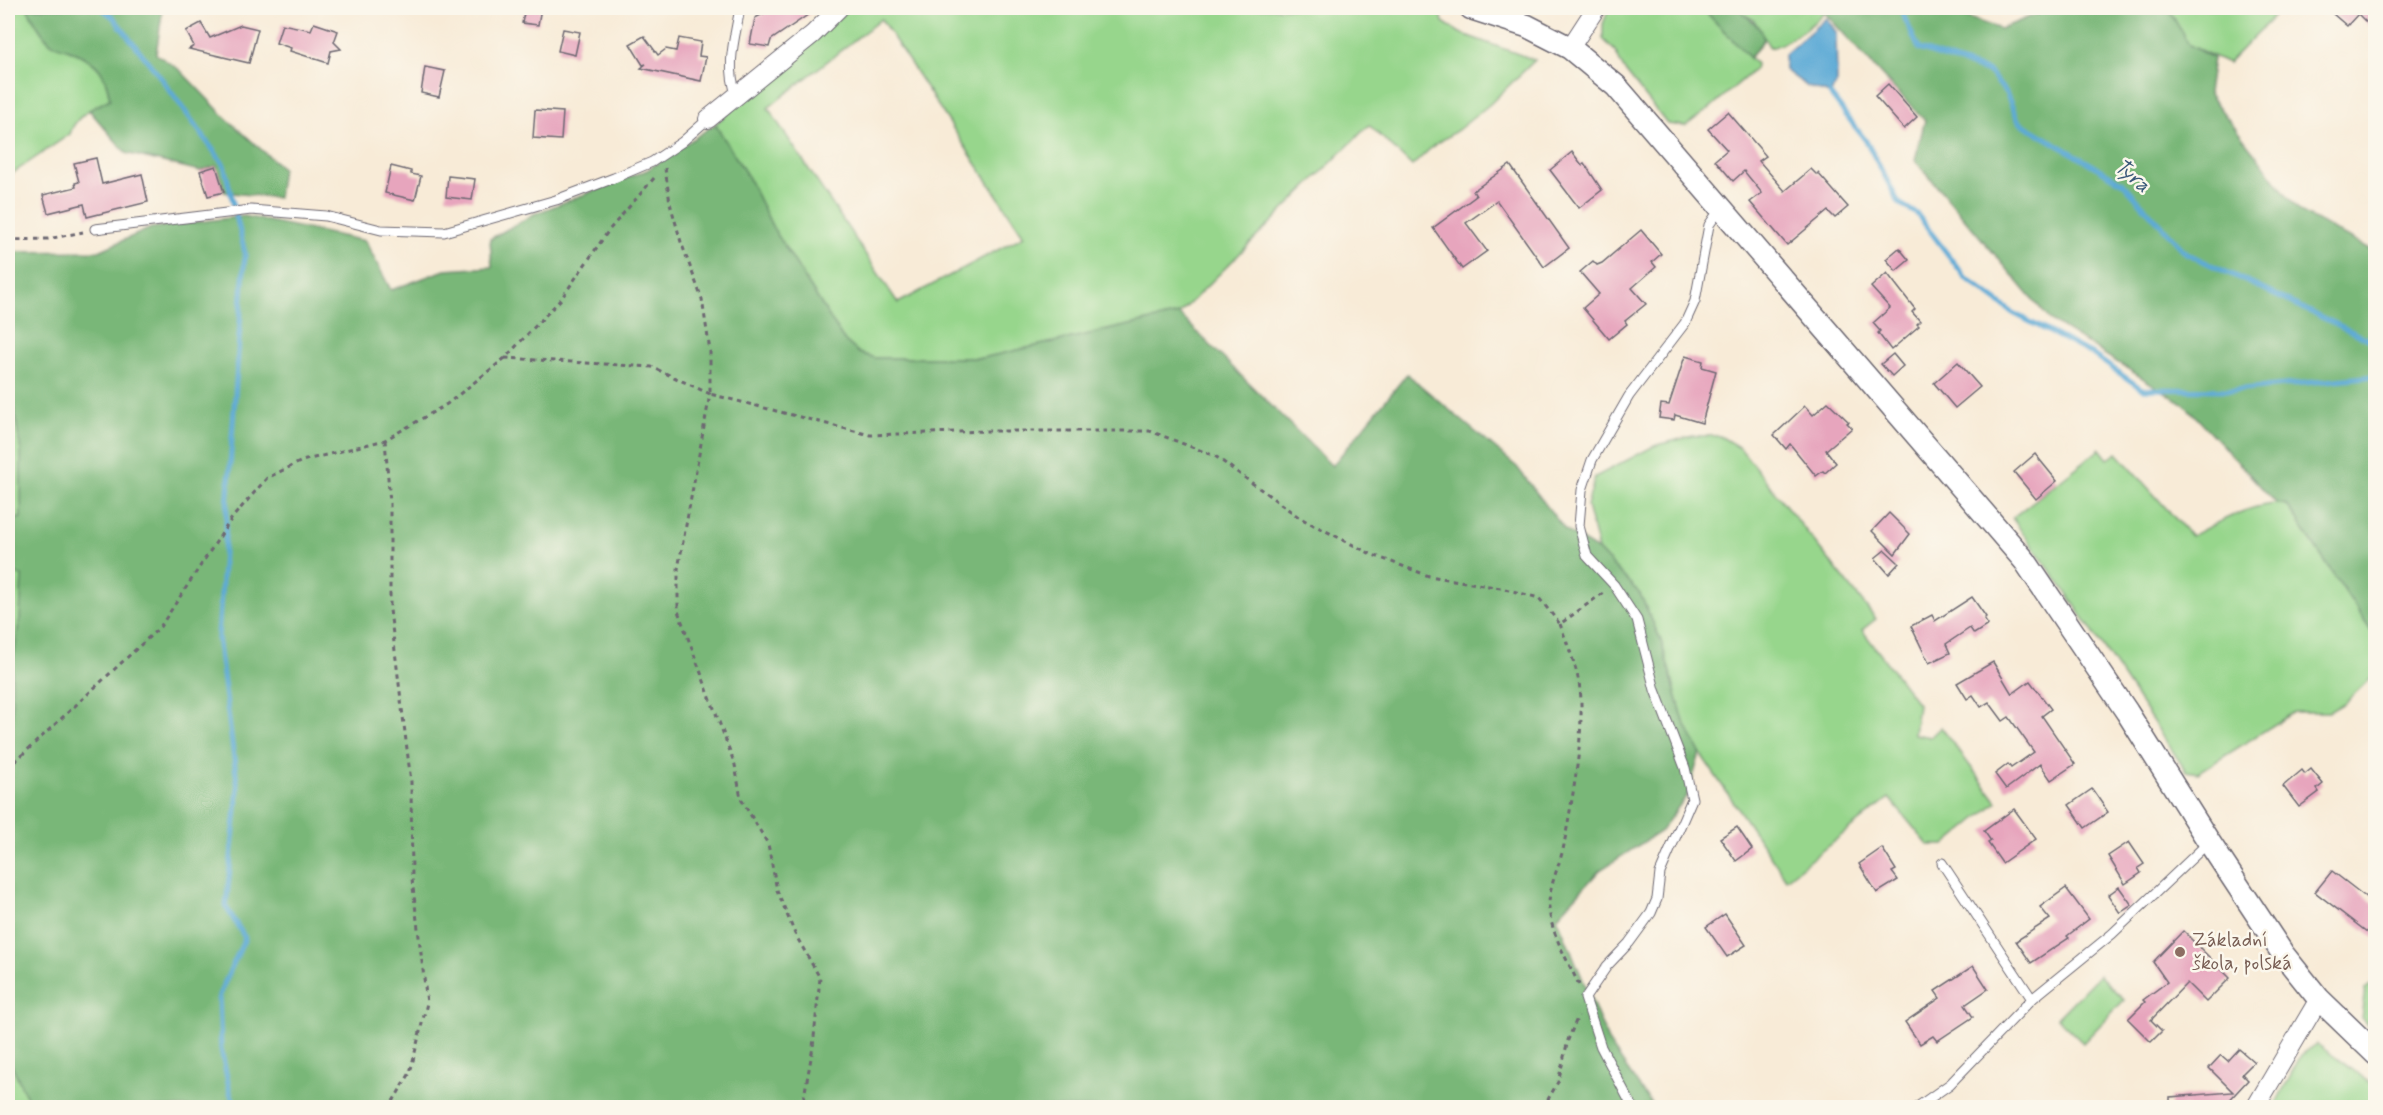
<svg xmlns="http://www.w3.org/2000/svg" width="2383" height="1115" viewBox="0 0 2383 1115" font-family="Mynerve,sans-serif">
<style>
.green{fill:#97d68c;stroke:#5c7c64;stroke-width:1.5;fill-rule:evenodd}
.forest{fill:#79b778;stroke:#4e6c5a;stroke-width:1.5}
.water{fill:#5daad6;stroke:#406688;stroke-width:1.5}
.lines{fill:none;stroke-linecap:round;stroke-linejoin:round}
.stream{stroke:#5daad6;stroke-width:5}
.building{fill:#e7a5bd}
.service-casing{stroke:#6d6872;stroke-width:11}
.minor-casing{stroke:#6d6872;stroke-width:20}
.tertiary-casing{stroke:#6d6872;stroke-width:25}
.path{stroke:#6d6872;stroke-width:3;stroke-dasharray:4.5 4.5;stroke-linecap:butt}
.service{stroke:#fff;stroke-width:9}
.minor{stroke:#fff;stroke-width:18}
.tertiary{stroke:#fff;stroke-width:22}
.education-dot{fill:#8d6e63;stroke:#fbf7ec;stroke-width:2}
.labels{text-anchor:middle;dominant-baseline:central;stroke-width:5;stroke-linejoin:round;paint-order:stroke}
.education-label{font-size:20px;fill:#785e54;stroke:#fbf7ec;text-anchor:start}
.water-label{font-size:21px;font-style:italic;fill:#3a5879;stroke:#fbf7ec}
</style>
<rect width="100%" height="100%" fill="#fbf7ec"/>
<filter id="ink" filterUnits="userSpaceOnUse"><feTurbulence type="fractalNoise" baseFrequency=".0167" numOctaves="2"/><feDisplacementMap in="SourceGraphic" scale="12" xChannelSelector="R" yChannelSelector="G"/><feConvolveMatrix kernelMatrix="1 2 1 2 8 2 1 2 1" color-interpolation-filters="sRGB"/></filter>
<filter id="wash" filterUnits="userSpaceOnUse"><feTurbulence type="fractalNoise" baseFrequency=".008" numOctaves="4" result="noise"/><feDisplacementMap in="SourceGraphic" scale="24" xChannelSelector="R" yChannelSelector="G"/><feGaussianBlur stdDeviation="1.35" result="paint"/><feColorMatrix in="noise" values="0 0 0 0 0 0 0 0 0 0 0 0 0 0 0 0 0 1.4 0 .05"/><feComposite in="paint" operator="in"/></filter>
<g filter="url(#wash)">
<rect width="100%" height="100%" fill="#f8ebd7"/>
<!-- green -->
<g class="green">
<path d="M8 8H27C34 19 40 34 51 43 57 47 65 48 72 51 99 63 105 71 110 99 94 108 75 115 70 134L10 175H8Z"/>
<path d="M849 8H1426L1441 12 1443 22 1460 33 1535 60 1490 104 1458 130 1433 146 1412 166 1369 125 1179 314 982 358H874L859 353 844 340 773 228 748 177 715 124 803 51ZM881 19 1024 236 898 303 768 108Z"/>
<polygon points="1609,8 1702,8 1756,64 1755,69 1709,109 1685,126 1667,124 1623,68 1615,51 1603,39 1603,24"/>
<path d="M1740 8H1825C1822 21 1784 45 1770 48L1754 20 1742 13Z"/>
<polygon points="2168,8 2282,8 2228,63 2189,45"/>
<polygon points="8,367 21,452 21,519 8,520 8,532"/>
<polygon points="1692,436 1720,436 1740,448 1876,619 1862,630 1918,704 1914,734 1930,737 1941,727 1997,802 1945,845 1928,845 1889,798 1786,879 1700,753 1684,722 1661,641 1640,594 1598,550 1587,506 1595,477 1654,446"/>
<path d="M2100 449 2108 459 2117 453 2191 536C2217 523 2258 499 2287 505L2375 636V674L2346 702 2329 712H2294L2198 773 2186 771 2066 592 2012 518Z"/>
<polygon points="8,571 22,575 20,618 12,665 12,750 8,755"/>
<polygon points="2099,975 2124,1000 2083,1043 2057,1018"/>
<polygon points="2375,982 2375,1032 2361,1018 2365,989"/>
<polygon points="2317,1044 2375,1086 2375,1107 2274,1107 2301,1055"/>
<path d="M8 1060C20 1075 20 1093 35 1107H8Z"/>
</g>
<!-- forest -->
<g class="forest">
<path d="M27 8H158L162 14 156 54 180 70 227 119 282 168 278 198 224 192 216 166 200 171 126 153 89 110 110 99C105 71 99 63 72 51 65 48 57 47 51 43 40 34 34 19 27 8Z"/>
<path d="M1702 8H1740C1745 20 1758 19 1764 39L1750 58Z"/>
<polygon points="1825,8 1948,8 1949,11 2000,29 2052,8 2168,8 2189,45 2213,58 2208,93 2300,212 2375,252 2375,636 2287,505 2276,503 2184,404 2051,321 1915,160 1925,120 1883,77 1824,12"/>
<path d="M715 124 748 177 773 228 844 340 859 353 875 358H982L1179 314 1332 466 1407 374 1517 467 1565 530 1598 550 1640 594 1661 641 1684 722 1700 753 1688 794 1661 831 1600 870 1557 917 1609 1043 1654 1108 35 1107C20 1093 20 1075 8 1060V755L12 750V665L20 618 22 576 8 571V520L21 518V452L8 367V252L99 251 151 228 244 216 365 241 391 290 445 270 492 267 490 239 534 214 647 170Z"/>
</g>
<!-- water -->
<polygon class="water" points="1826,18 1836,32 1837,83 1830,94 1808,87 1785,70 1784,55"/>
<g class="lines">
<!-- stream -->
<g class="stream">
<polyline points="101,8 113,17 161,78 224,165 245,253 218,637 238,789 226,907 245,938 219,995 221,1049 230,1092 236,1108"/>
<polyline points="1900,8 1919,49 1989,72 2006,93 2019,122 2123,183 2186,253 2376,343"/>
<polyline points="1830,94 1866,141 1899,203 1917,214 1965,277 2013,313 2092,354 2142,389 2234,390 2376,376"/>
</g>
</g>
<g id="blocks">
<!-- building -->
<g class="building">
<polygon points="525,8 541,8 538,25 522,23"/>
<polygon points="766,8 818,8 771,40 769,47 750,44 755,18 765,13"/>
<polygon points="2326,8 2376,8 2376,32 2358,14 2347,26"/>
<polygon points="201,23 210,38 241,25 258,29 249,63 189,49 194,46 186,31"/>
<polygon points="314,23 338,31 334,42 341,49 331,51 328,63 290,51 291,48 276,43 282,24 311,30"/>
<polygon points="563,29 580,32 575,55 558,51"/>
<polygon points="644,36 658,55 666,49 676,51 679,38 701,42 699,56 706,57 701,81 641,68 646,64 643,65 630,44"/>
<polygon points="425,67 445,71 439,97 421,93"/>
<polygon points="1888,84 1917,117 1904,129 1875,96"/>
<polygon points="535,110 563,112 561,140 533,138"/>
<polygon points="1728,112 1766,156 1759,161 1785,191 1811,169 1817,175 1818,173 1848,207 1835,218 1828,211 1787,245 1750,202 1762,193 1744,171 1733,181 1715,160 1727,150 1708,129"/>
<polygon points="1572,152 1582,165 1584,163 1602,190 1579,208 1550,170"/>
<polygon points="96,158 102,184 142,174 148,202 87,217 84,204 48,213 43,195 76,187 75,183 79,182 74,163"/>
<polygon points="1510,165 1569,248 1544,267 1497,201 1466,223 1487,251 1462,269 1433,228 1476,196 1473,191"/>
<polygon points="216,166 224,192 208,196 200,171"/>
<polygon points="391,166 411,171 411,174 421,176 415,200 385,193"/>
<polygon points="448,176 475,179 472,200 446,197"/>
<polygon points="1641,230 1661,254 1652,262 1656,267 1632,288 1646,304 1625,321 1627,324 1609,339 1583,308 1599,294 1580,272 1593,261 1597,265 1602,263"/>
<polygon points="1899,248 1909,260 1896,271 1886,259"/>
<polygon points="1887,273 1915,309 1912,312 1920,321 1917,324 1919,326 1891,350 1878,333 1880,331 1873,323 1890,308 1871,287"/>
<polygon points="1893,354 1903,366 1892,376 1881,364"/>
<polygon points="1685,356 1703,361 1702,367 1716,371 1702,423 1675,415 1674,420 1659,418 1661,404 1669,405"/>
<polygon points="1958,362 1980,387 1955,408 1934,383"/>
<polygon points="1828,402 1849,422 1847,423 1852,428 1826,450 1836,463 1825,473 1823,471 1816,476 1790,444 1786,449 1774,435 1805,406 1813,415"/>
<polygon points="2035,454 2057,481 2036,499 2014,472"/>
<polygon points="1889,513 1910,534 1895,554 1872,531"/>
<polygon points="1885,550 1899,563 1889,574 1875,558"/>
<polygon points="1972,597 1986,617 1984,619 1988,625 1974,634 1970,628 1946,644 1950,653 1929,663 1911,626 1932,615 1935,621"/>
<polygon points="1993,662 2012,694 2030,681 2051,709 2042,716 2075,764 2051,780 2040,764 2006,789 1995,774 2008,764 2011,768 2034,752 2009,717 2003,721 1989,702 1981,707 1973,695 1967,699 1957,683"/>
<polygon points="2311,769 2323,784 2317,789 2319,792 2299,807 2283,786 2302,770 2305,774"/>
<polygon points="2092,789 2108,812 2085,828 2069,805"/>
<polygon points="2014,809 2036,839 2002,863 1988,843 1991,841 1984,831"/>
<polygon points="1737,827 1752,849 1736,861 1720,838"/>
<polygon points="2129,842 2144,864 2138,868 2141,873 2125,884 2108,856"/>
<polygon points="1882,848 1896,870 1892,872 1898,880 1877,893 1859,864"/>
<polygon points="2332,871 2376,905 2376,939 2315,892"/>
<polygon points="2119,887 2132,905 2120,913 2108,895"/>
<polygon points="2066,888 2089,919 2067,936 2069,938 2031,963 2016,941 2050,919 2040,907"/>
<polygon points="1725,914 1746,945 1727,957 1706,927"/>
<polygon points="2183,931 2230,978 2206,1002 2187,983 2151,1020 2162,1031 2151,1042 2128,1019 2145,1002 2143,1000 2167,982 2153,962"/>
<polygon points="1973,966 1988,989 1965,1005 1973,1017 1937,1041 1933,1036 1920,1044 1905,1022 1940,998 1935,991"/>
<polygon points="2239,1049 2254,1062 2242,1074 2248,1080 2223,1107 2170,1107 2170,1097 2233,1092 2209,1068 2221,1055 2228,1061"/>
</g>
</g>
</g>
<g filter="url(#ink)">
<use href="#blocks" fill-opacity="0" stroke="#6d6872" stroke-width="1.5"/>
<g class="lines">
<defs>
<g id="service">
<path d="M737 96C725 66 735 38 740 8"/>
<polyline points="95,229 251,210 326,216 381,230 444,232 556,200 614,178 652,162 682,142 708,119"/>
<polyline points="1942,863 2032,999"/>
<polyline points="1633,1108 1601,1047 1585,998 1607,966 1629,943 1651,913 1657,899 1660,873 1692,799 1685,768 1655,690 1637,620 1614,585 1587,556 1579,526 1582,490 1592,460 1629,396 1685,323 1695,301 1709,225 1720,209"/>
<polyline points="1916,1108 1950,1084 2032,999 2112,934 2209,842"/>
</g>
<g id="minor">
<polyline points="1570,48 1596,8"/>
<polyline points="708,119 813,34 839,8"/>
<polyline points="2255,1108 2319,999"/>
</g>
<polyline id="tertiary" points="1471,8 1527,26 1570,48 1616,86 2025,561 2127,712 2209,842 2283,954 2319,999 2376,1054"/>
</defs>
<!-- service casing -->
<use href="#service" class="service-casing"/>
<!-- minor casing -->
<use href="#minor" class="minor-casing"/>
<!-- tertiary casing -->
<use href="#tertiary" class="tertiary-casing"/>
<!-- path -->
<g class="path">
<polyline points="665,168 670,203 681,242 702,299 710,351 710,394 870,435 986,431 1150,431 1215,456 1300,518 1373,555 1429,576 1501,588 1539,598 1560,624 1603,593"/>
<polyline points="8,240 48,239 83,232"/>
<polyline points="505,358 652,367 710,394 678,569 678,611 735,765 741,799 768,844 777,890 795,934 820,978 813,1047 802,1108"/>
<polyline points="385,440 390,503 390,610 411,782 412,879 427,1003 410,1073 389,1108"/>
<path d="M1560 624C1569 649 1581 676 1581 703 1582 750 1572 799 1564 845 1560 865 1548 887 1549 908 1551 934 1568 961 1579 985"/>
<polyline points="8,768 160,627 232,518 267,478 302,461 385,440 447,404 505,358 561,299 609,230 655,177"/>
<polyline points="1543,1108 1558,1082 1568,1040 1578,1016"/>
</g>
<!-- service -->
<use href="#service" class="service"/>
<!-- minor -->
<use href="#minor" class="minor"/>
<!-- tertiary -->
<use href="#tertiary" class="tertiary"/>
</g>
</g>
<!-- markers -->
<circle class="education-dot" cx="2180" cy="952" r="6"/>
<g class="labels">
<!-- education labels -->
<g class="education-label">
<text x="2192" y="940">Základní<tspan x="2192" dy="23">škola, polská</tspan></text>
</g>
<!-- water labels -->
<g class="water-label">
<text transform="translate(2132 176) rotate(40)">Tyra</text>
</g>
</g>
<!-- margin -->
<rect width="2383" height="1115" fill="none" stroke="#fbf7ec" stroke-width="30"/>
</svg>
